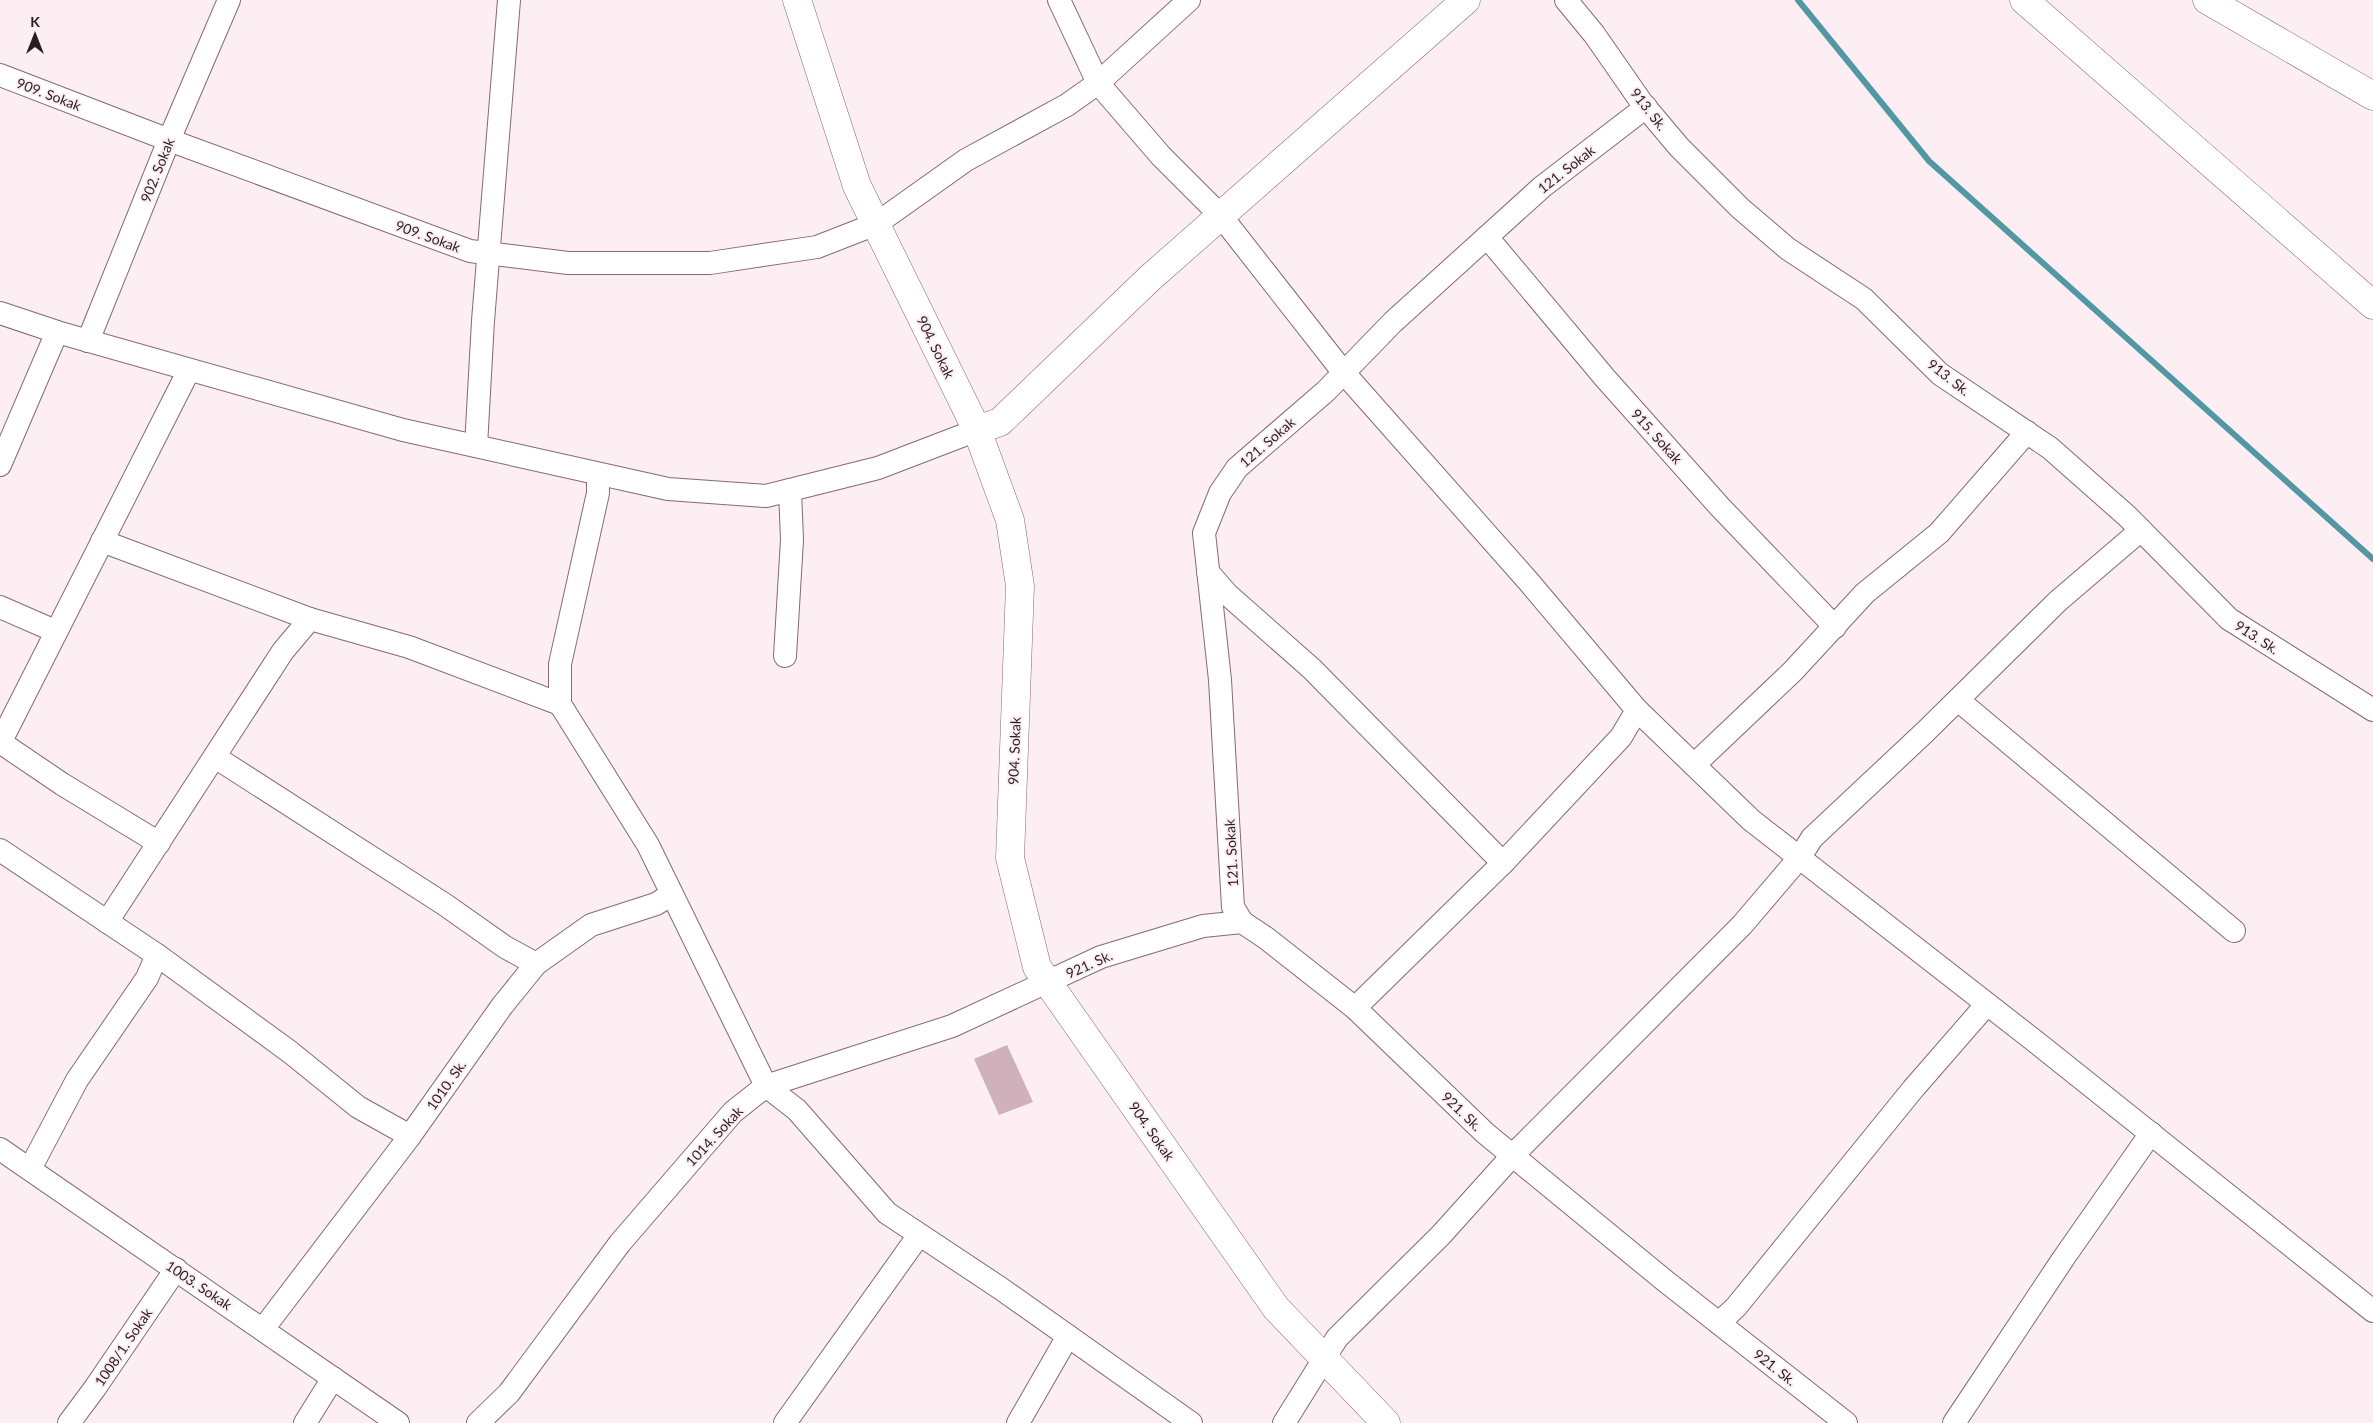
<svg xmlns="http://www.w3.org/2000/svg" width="2373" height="1423" viewBox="0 0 2373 1423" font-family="Lato,sans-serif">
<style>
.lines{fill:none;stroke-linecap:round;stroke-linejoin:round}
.stream{stroke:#5297a4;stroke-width:6}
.building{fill:#cfb0bb}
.minor-casing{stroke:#856973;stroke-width:24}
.tertiary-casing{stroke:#856973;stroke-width:29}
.minor{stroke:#fff;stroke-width:22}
.tertiary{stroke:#fff;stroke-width:28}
.labels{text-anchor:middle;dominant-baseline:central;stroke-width:4;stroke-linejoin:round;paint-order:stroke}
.street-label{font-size:14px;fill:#291d22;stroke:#fceef3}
</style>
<rect width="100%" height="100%" fill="#fceef3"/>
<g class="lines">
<!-- stream -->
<polyline class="stream" points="1798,0 1929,161 2373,559"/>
</g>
<!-- building -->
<polygon class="building" points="1007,1045 1033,1102 999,1115 974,1059"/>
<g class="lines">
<defs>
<g id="minor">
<polyline points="1059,0 1098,83 1161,156 1221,216 1344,373 1529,582 1637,710 1751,820 2036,1042 2373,1311"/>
<polyline points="1566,0 1594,34 1642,103 1679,147 1740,208 1788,249 1864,299 1940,374 2050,448 2127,516 2229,619 2373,710"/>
<polyline points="0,75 169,140 470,251 568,263 710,263 817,247 876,224 966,160 1067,105 1098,83 1189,0"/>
<polyline points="1487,237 1605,378 1720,507 1835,627"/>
<polyline points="0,313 57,332 403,430 668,489 766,496 878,468 977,430"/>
<polyline points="88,341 169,140 229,0"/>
<polyline points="476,446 483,321 509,0"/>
<polyline points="0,465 57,332"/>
<polyline points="598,474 598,493 560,664 560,704 648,845 766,1086 797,1110 887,1213 1000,1288 1191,1423"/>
<polyline points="102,541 310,619"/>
<polyline points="1208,572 1227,594 1312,669 1503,863"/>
<polyline points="0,607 55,631"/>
<polyline points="785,656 792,540 790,490"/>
<polyline points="1958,700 2234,931"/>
<polyline points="0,742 62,784 159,843"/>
<polyline points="0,743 189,370"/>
<polyline points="215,757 444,904 505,947 536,964"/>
<polyline points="1694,765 1793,671 1865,593 1939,533 2027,432"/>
<polyline points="0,850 157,955 290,1052 358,1107 410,1136"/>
<polyline points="107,922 283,651 310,619 409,647 560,704"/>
<polyline points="1242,922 1233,907 1220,680 1204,533 1220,493 1237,468 1326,391 1393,322 1542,187 1646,107"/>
<polyline points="1355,1008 1503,863 1621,737 1637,710"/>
<polyline points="0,1149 398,1423"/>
<polyline points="30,1169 77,1080 147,978 157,955"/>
<polyline points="1719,1323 1736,1307 1913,1089 1987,1004"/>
<polyline points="263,1329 410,1136 502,1006 536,964 591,925 656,904 672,894"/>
<polyline points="69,1423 95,1388 176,1269"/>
<polyline points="305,1423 333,1378"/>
<polyline points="478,1423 509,1393 620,1243 733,1112 766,1086 952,1026 1101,957 1203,926 1242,922 1266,938 1355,1008 1485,1133 1664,1280 1846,1423"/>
<polyline points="785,1423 919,1235"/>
<polyline points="1018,1423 1068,1336"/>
<polyline points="1284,1423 1337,1338 1441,1235 1512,1156 1742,925 1800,857 1812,838 1925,732 2058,601 2141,530"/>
<polyline points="1954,1423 2063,1259 2151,1133"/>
</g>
<g id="tertiary">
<polyline points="797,0 857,186 977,430 1010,520 1020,586 1010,858 1037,967 1276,1308 1386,1423"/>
<polyline points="2024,0 2373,305"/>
<polyline points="2207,0 2373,96"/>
<polyline points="977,430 1000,422 1150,278 1466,0"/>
</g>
</defs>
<!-- minor casing -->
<use href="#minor" class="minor-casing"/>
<!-- tertiary casing -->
<use href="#tertiary" class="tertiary-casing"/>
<!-- minor -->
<use href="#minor" class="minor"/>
<!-- tertiary -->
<use href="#tertiary" class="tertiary"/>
</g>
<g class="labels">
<!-- street labels -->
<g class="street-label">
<text transform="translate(49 94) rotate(21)">909. Sokak</text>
<text transform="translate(1649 109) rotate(52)">913. Sk.</text>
<text transform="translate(1566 169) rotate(-38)">121. Sokak</text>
<text transform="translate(157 170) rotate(-68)">902. Sokak</text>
<text transform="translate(428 236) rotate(20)">909. Sokak</text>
<text transform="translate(936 347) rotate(64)">904. Sokak</text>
<text transform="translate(1949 377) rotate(38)">913. Sk.</text>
<text transform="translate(1657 436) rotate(48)">915. Sokak</text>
<text transform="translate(1267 442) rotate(-41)">121. Sokak</text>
<text transform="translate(2257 637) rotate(33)">913. Sk.</text>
<text transform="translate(1014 751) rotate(-88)">904. Sokak</text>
<text transform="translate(1231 853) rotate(-93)">121. Sokak</text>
<text transform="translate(1089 964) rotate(-24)">921. Sk.</text>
<text transform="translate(446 1085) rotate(-55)">1010. Sk.</text>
<text transform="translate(1462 1111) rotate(44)">921. Sk.</text>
<text transform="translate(1152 1131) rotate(55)">904. Sokak</text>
<text transform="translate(714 1136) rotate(-47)">1014. Sokak</text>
<text transform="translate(199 1285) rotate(34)">1003. Sokak</text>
<text transform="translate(123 1347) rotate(-56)">1008/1. Sokak</text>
<text transform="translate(1775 1367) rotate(38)">921. Sk.</text>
</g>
</g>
<!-- north arrow -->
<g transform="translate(35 35)" stroke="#fceef3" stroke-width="4" paint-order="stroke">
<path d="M0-4L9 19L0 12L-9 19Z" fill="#291d22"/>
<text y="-8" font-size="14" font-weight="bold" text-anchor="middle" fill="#291d22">K</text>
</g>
</svg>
